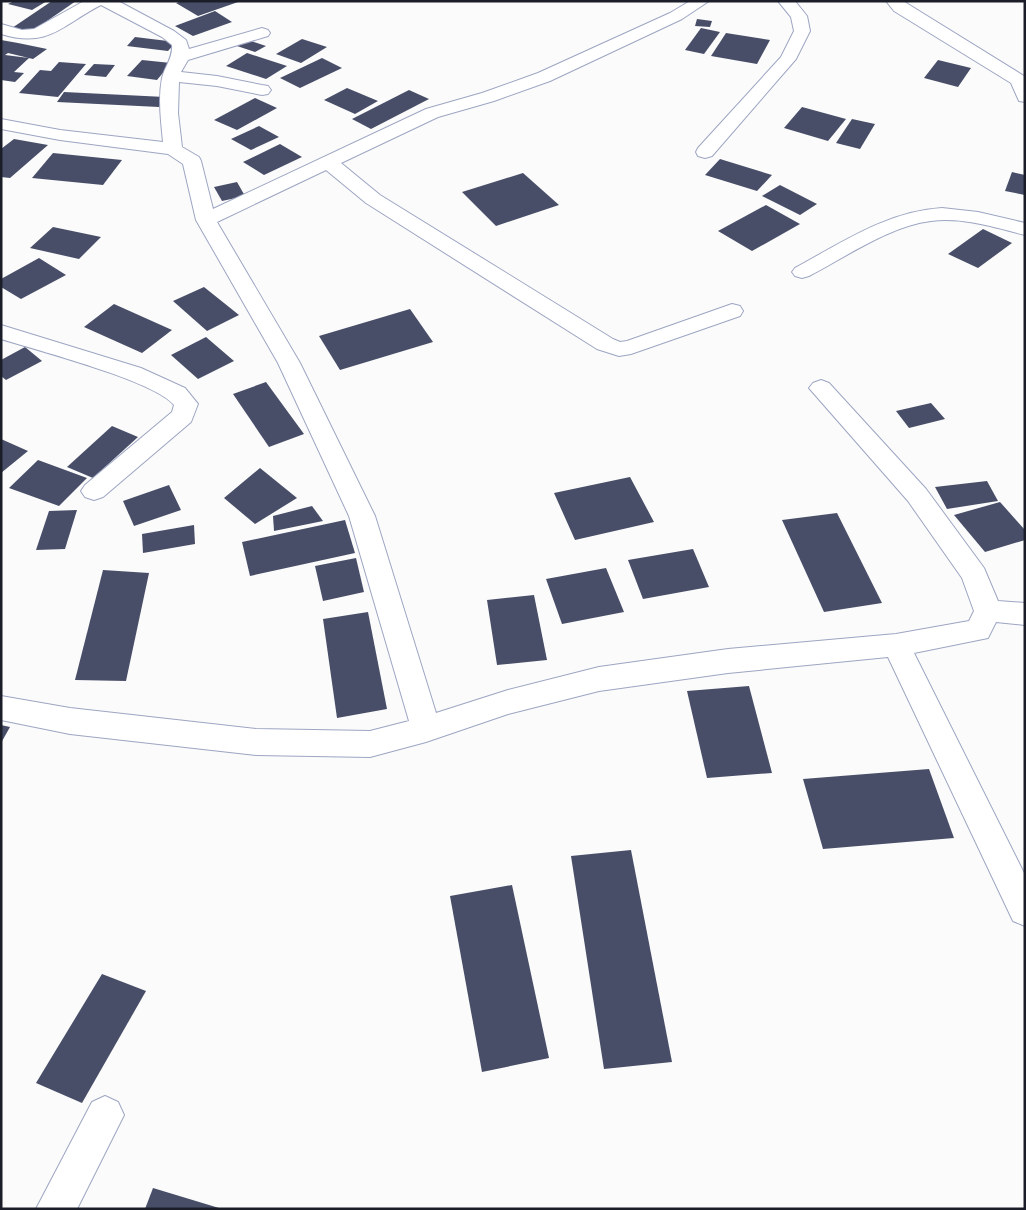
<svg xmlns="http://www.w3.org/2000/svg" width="1026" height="1210" viewBox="0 0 1026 1210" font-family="'Sofia Sans Condensed',sans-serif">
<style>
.building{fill:#484e68}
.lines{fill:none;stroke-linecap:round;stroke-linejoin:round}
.minor-casing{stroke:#9da5c2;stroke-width:2}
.minor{fill:#fff;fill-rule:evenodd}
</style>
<rect width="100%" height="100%" fill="#fbfbfb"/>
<!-- building -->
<g class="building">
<polygon points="14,1 47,1 32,10 8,4"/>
<polygon points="52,1 76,1 31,32 12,28"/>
<polygon points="182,1 238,1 238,2 198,16 176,3"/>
<polygon points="215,11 232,22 193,36 175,26"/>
<polygon points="697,19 712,21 710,27 695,26"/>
<polygon points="701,28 720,32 704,54 685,50"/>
<polygon points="726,33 770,40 757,64 711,56"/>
<polygon points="135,37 176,42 168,51 127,46"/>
<polygon points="245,39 266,46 255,52 234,45"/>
<polygon points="302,39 327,47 301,63 276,54"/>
<polygon points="1,40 18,43 47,49 33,59 8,53 5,55 29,58 14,72 24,73 15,82 1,80"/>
<polygon points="247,53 287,66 266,79 226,66"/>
<polygon points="322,58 342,68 300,88 280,78"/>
<polygon points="142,60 171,63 157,80 127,76"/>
<polygon points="938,60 971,68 958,87 924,78"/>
<polygon points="59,62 86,64 58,97 19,93 40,70 51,71"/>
<polygon points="94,64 115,65 106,77 84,75"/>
<polygon points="347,88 378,101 355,114 324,100"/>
<polygon points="409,90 429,99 371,129 352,119"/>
<polygon points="64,92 165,97 159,107 57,102"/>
<polygon points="255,98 277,108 237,130 214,120"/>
<polygon points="802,107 846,119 828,141 784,128"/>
<polygon points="852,119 875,124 860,149 836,143"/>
<polygon points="259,126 279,137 251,150 231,139"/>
<polygon points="14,139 48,145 10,178 1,177 1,149"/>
<polygon points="280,144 302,157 264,175 243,162"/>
<polygon points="53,153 122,160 103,185 32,178"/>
<polygon points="720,159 772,175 757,191 705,175"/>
<polygon points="1012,172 1025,175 1025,195 1005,191"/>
<polygon points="523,173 559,205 496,226 462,192"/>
<polygon points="237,182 245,196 222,201 214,187"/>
<polygon points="780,185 817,204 800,215 762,196"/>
<polygon points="766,205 800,224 752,251 718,231"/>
<polygon points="53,227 101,237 79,259 30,248"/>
<polygon points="983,229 1012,243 978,268 948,254"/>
<polygon points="39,258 66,275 21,299 1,287 1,279"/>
<polygon points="204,287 239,315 207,331 173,301"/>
<polygon points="114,304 172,330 142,353 84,327"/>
<polygon points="410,309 433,342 340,370 319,336"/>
<polygon points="206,337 234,361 198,379 171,355"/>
<polygon points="25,347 42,361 6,380 1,376 1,360"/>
<polygon points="266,382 304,434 269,447 233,394"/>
<polygon points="931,403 945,419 909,428 896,411"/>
<polygon points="112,426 138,437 93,478 67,467"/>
<polygon points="1,439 28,451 1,473"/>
<polygon points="38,460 87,478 59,506 9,488"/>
<polygon points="260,468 297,498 255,524 224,498"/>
<polygon points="630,477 654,522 575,540 554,493"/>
<polygon points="987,481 998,501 947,509 935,487"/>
<polygon points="169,485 181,510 134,526 123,501"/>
<polygon points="1000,502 1025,530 1025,540 985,552 954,515"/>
<polygon points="312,506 323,521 274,531 273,516"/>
<polygon points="77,510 65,549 36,550 49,511"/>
<polygon points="837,513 882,603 824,612 782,520"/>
<polygon points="345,520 355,553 250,576 242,542"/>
<polygon points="194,525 195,544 143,553 142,534"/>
<polygon points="693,549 709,587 643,599 628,560"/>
<polygon points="356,558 364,592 323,601 315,566"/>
<polygon points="606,568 624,612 562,624 546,579"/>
<polygon points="103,570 149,573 126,681 75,680"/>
<polygon points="534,595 547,660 497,665 487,600"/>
<polygon points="368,612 387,709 337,718 323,619"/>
<polygon points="749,686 772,773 707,778 687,691"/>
<polygon points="1,725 10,727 1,743"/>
<polygon points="929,769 954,838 823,849 803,779"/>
<polygon points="631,850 672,1062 604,1069 571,856"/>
<polygon points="512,885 549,1058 482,1072 450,896"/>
<polygon points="102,974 146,991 82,1103 36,1083"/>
<polygon points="153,1188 219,1208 219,1209 145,1209"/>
</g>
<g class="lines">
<defs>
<g id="minor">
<path d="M84 1H118L174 31 186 40 189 49 262 28 268 30 270 33 268 36 188 60 181 72 217 76 262 85 268 86 271 90 268 94 262 95 217 86 179 82 178 113 182 147 199 157 201 161 213 209 426 109 482 93 538 73 670 13 690 1H709L682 19 550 81 494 101 438 117 341 163 380 195 613 339 620 342 627 341 732 304 740 306 743 311 740 316 631 354 619 356 597 349 366 203 326 170 217 222 300 363 375 516 436 713 508 690 599 667 728 649 896 634 969 621 974 611 962 578 908 501 809 388 813 383 821 380 829 383 926 489 984 568 998 601 1025 603V625L996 622 988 638 914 653 1025 875V926L1013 921 888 657 728 673 599 691 508 714 426 742 370 757 256 755 70 734 1 720V696L70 708 256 729 370 731 409 721 349 516 278 363 196 220 183 164 168 154 60 140 1 129V119L60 130 163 142C161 121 158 99 162 78 165 66 173 58 172 45L162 37 101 5C63 24 49 49 1 34V24L22 30 34 29Z"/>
<polygon points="778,1 795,1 807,16 810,31 796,59 712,156 705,158 698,156 696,152 698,148 781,57 794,31 791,17"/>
<polygon points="886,1 903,1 1024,76 1025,102 1019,101 1011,83 894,11"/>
<path d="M942 208 978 212 1025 223V235C994 227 962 217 931 221 889 226 846 257 809 276L802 278 795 276 792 272 795 268C841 243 888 211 942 208Z"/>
<path d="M1 325 141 368 185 388 198 404 191 422 103 497 94 500 85 497 81 491 85 485 172 412 174 405C155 381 36 350 1 339Z"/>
<polygon points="105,1096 118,1102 124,1115 77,1209 36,1209 92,1102"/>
</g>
</defs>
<!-- minor casing -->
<use href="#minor" class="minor-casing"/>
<!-- minor -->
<use href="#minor" class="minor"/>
</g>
<!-- border -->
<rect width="1026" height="1210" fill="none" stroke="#1b1e29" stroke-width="5"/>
</svg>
